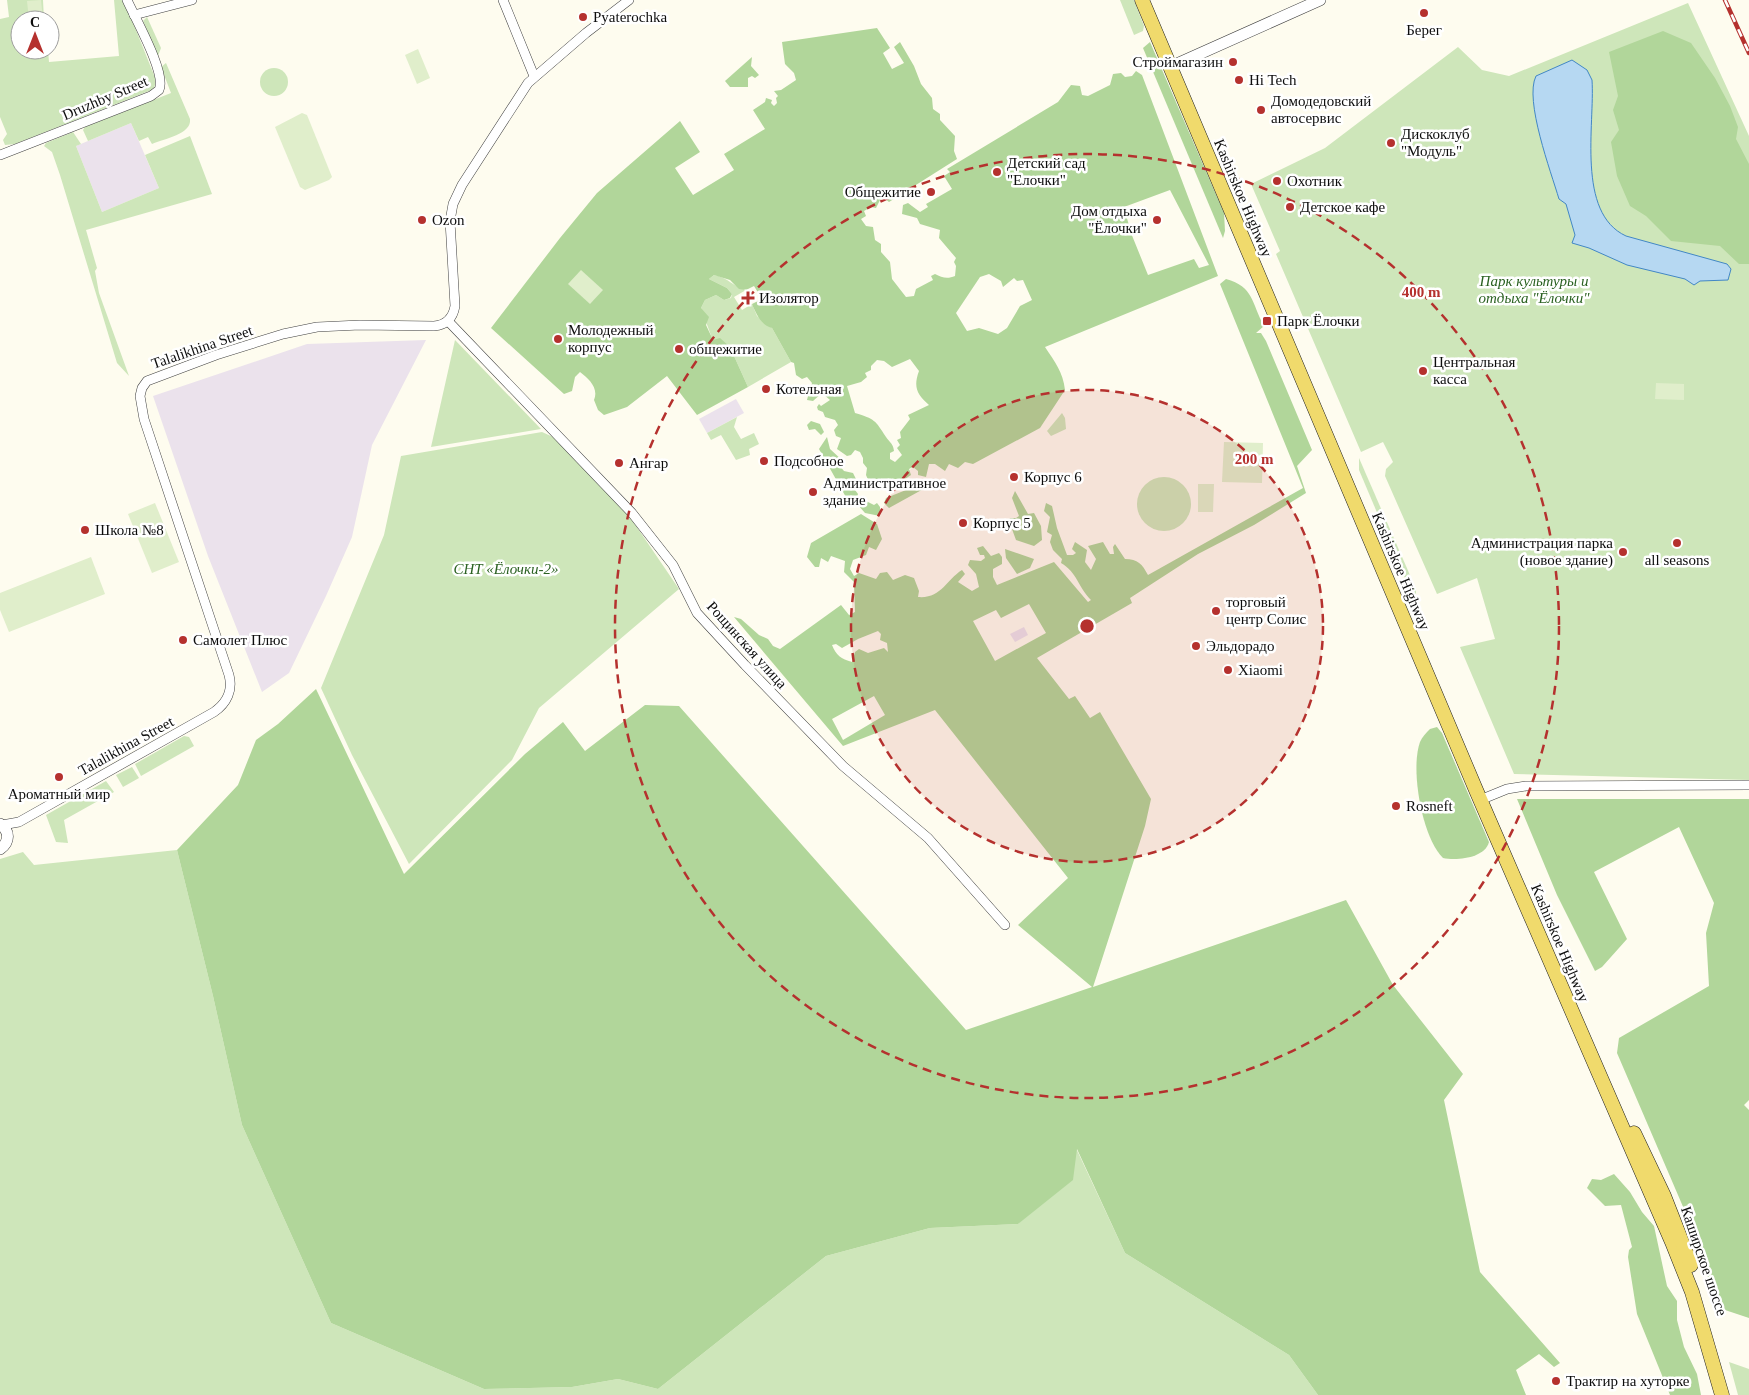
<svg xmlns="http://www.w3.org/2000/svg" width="1749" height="1395" viewBox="0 0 1749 1395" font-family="'Times New Roman',serif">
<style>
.industrial{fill:#ebe2ec}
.green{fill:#cee6ba}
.forest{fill:#b1d69a;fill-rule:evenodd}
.pitch{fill:#e0eecb}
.water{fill:#b6d8f2;stroke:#4287c5}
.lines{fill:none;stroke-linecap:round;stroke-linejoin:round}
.minor-casing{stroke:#404040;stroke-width:10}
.tertiary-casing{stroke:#404040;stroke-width:12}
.primary-casing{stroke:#1e1e1e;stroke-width:15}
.minor{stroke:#fff;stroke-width:9}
.tertiary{stroke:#fff;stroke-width:11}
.primary{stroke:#f0da6c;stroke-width:14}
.rail-casing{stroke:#b5312e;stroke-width:4.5}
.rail{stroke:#fff;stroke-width:2.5;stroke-dasharray:8;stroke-linecap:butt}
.ring{fill:none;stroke:#b5312e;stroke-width:2.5;stroke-dasharray:9 6}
.poi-dot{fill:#b5312e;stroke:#fff;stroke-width:2}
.labels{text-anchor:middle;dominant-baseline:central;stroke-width:5;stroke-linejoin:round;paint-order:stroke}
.poi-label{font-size:15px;fill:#0d0d0d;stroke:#fff;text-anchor:start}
.street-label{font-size:15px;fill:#0d0d0d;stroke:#fff}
.park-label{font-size:15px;font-style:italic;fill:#2a6121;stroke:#fff}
.centre{fill:#b5312e;stroke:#fff;stroke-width:2.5}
.ring-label{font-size:15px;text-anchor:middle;font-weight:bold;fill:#b5312e;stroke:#fff;stroke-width:5;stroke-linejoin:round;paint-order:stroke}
</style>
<rect width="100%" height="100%" fill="#fefcef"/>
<!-- industrial -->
<g class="industrial">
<polygon points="131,123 159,188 102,212 76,146"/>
<polygon points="426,340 372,445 352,537 326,596 289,673 262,692 208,556 153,396 307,344"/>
<polygon points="736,399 744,413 707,433 699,419"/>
<polygon points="1024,627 1028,635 1015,642 1010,634"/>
</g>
<!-- green -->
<g class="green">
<polygon points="7,0 43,0 44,20 20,20 20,50 48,50 49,62 119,56 114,0 124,0 156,80 154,89 15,144 5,145 3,140 7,134 0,117 0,19 9,17"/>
<polygon points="1120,0 1134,0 1144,26 1143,31 1134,35"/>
<polygon points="1688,3 1749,136 1749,780 1514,774 1460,647 1495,639 1477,578 1437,594 1385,476 1386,469 1393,462 1383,442 1361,452 1276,254 1280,251 1251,184 1325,148 1458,47 1482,70 1509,76"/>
<polygon points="147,17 161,48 158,56 143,21"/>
<path d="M166 63 190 119C192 134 164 139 152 144L148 137 139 141 131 123 88 141 83 130 85 127 171 93 161 67Z"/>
<circle cx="274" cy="82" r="14"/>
<polygon points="73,132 81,144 76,146 102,212 159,188 145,155 190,136 212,194 86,230 97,268 95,271 99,293 129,376 117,363 60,175 52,152 44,146 46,143"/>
<path d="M714 275C727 277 734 287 746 290L734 297 742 310 752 304 757 316 772 328 791 362 748 387 730 347 713 341 701 308 705 300 716 295 724 300 731 298 732 294 727 288 709 279Z"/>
<polygon points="455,340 541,429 431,447"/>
<polygon points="1062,413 1065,418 1066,429 1051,436 1047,431"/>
<polygon points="737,417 734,427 741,439 754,433 759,444 749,449 750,455 736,460 721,435 711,440 707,433"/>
<polygon points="542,432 553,437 630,517 679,589 539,708 512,760 409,864 352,755 321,688 384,535 401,456"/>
<polygon points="1359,458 1416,589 1416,595 1413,594 1409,588 1359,470"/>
<circle cx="1164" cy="504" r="27"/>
<polygon points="184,736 189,737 194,746 141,776 135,764"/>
<polygon points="132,767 139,778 123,787 116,775"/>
<polygon points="106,781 114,792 64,820 68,843 56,842 46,815"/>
<polygon points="177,850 213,996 242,1125 331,1323 484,1389 572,1387 618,1379 658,1389 826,1256 930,1228 1018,1224 1076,1148 1125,1253 1289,1355 1318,1395 0,1395 0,859 23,852 34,865"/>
<polygon points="1729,1362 1749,1369 1749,1395 1738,1395"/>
</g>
<!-- forest -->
<g class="forest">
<path d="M877 28 890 48 883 53 892 69 904 63 894 47 900 42 914 66 921 84 932 98 933 109 940 114V120L955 136 954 151 957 159 889 202 884 198 880 200 876 208 871 207 864 211 866 216 861 219 866 226 873 227 875 240 881 244V252L890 262 892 279 906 297 914 296 916 289 933 280 931 276 935 274C942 278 948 279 955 276L956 266 954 262 956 258 939 238 940 230 920 224 917 218 902 214 903 205 908 203 920 212 928 207 926 204 952 189 944 176 950 172 947 169 1058 102 1071 85 1080 86 1082 95 1088 96 1110 85 1113 74 1121 73 1125 77 1132 76 1136 71 1142 75 1218 276 1045 347C1055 362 1063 372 1065 390L1040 428 973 464 965 462 958 468 949 464 945 471 935 464H929L926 477 918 475V471L913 467 909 469 911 475 905 479H894L872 489 866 475 867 468 863 463V458L860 452 855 450 851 455 847 456 837 449 841 438 836 436 834 430 838 425 835 420 825 417 823 412 818 410 817 407 819 404 821 406 830 400 822 393 813 401 807 400 808 396 817 395 811 387 812 383 807 377 802 379 796 375 794 363 791 362 772 328C762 326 756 314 752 304L762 299 754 286 746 290 739 289 730 280 714 275 709 279 727 288 732 294 730 298 724 300 716 295 705 300 701 308 709 317 706 325 713 340 720 338 730 347 748 387 697 415 667 376 627 407 604 415 598 410 594 400C599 388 589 379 580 372L575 377 572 391 564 394 491 328 560 238 597 193 680 121 700 152 675 168 693 195 734 170 724 154 765 129 753 110 765 102 766 98 772 100 771 103 774 106 777 103 776 98 778 96 774 91 781 90 796 80 794 73 785 64 782 42ZM1170 190 1209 265 1199 268 1194 259 1148 275 1131 233 1124 207ZM989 274 1001 281 1003 287 1014 278 1017 281 1023 280 1032 300 1020 306 1007 328 998 334 979 328 967 331 956 313 980 277ZM910 359 919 371C913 387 917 395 929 405L908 415 910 419 900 432 901 438 897 440 900 445 897 448 902 455 895 462 890 459V453L894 451C893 443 890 443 886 437 875 420 875 419 855 413L847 386 861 382 867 377 865 373 871 370V366L877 360 884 361 892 367Z"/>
<polygon points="1663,31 1691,43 1715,78 1730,106 1738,127 1736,139 1749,164 1749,264 1739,264 1720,246 1671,241 1646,216 1630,206 1617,176 1611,142 1619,130 1613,110 1618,96 1609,52"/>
<polygon points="1150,42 1224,213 1225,231 1223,238 1143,48"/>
<polygon points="752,57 751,66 759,75 755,78 752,76 748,78 748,87 730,87 725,81"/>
<path d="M1226 279C1254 287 1251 302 1264 326L1256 333H1261L1266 341 1312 450 1297 466 1306 493 1254 525 1198 554 1130 598 1132 603 1037 658 1069 699 1075 696 1090 718 1100 712 1151 799 1145 826 1093 987 1346 900 1393 985 1463 1074 1444 1100 1480 1272 1560 1363 1554 1367 1539 1354 1516 1370 1526 1395H1318L1289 1355 1125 1253 1077 1149 1073 1180 1018 1224 930 1228 826 1256 658 1389 618 1379 572 1387 484 1389 331 1323 242 1125 213 996 177 850 238 785 256 740 278 724 316 689 404 874 525 754 563 722 585 751 645 705 679 706 966 1030 1092 987 1018 925 1068 878 935 710 843 746 734 617 741 619 759 635 768 639 773 646 780 649 841 605 849 615 855 612 854 582 844 572 845 561 831 556 828 562 821 558 819 567H815L807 557 811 543 861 514 877 524 882 539 876 550 869 547 866 555 853 560 850 569 854 576 859 573 876 579 880 573 887 572 893 580 905 575 914 578 919 591 918 597C941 599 946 580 962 570L965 574 958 582 972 591 979 587 976 574 968 565 970 560 981 561 985 558 984 555H980L977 548 983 546 991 556 999 553 1002 557V564L993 569V577L997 585 1054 562 1088 602 1091 600C1078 587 1077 572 1061 563L1062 559 1053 550 1050 542 1052 535 1047 532 1050 517 1044 511 1046 503 1052 506 1057 528 1067 555H1073L1076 553 1072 549 1075 542 1087 550 1085 562 1091 570 1096 559 1088 546 1103 542 1110 554H1114L1113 547 1115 544 1125 559C1138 559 1142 564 1148 575L1303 488 1220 284ZM1029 604 1046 633 995 661 973 621 996 610 1001 618ZM878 631 881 634 880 640 887 643 888 652 884 648 868 653 859 649 855 652 852 662C841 659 836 655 832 645L836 644 842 648 858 639ZM874 696 885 715 843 740 832 719Z"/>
<polygon points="811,421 820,424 824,432 821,435 815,429 809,430 807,425"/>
<polygon points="827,437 830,449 844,462 839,465 844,471 853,473 860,487 855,490 858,494 856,500 847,499 819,449"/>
<polygon points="917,480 924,483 927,487 889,508 884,503 886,498 906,490"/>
<polygon points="1015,491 1028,514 1034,513 1041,526 1042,540 1034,546 1016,540 1009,521 1010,518 1016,518 1019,516 1012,498"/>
<polygon points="866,501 874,505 877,503 880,507 880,516 865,513 858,505 861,506"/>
<polygon points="1005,549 1034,559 1030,568 1017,574 1006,558"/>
<path d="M1437 727 1442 733 1489 842C1485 858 1457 861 1443 858 1422 838 1410 769 1420 742 1422 737 1426 733 1430 729Z"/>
<polygon points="1517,799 1749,799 1749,1100 1744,1105 1749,1110 1749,1318 1725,1310 1702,1266 1687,1216 1617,1053 1619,1038 1709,986 1706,933 1714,903 1679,827 1594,872 1627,939 1602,967 1595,971 1557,895"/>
<polygon points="1614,1174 1630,1192 1642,1212 1654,1226 1667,1286 1677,1301 1677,1320 1684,1347 1697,1374 1701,1395 1670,1395 1637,1314 1628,1257 1629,1250 1632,1247 1621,1205 1605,1206 1587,1188 1592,1179 1601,1180"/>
</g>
<!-- pitch -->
<g class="pitch">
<polygon points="41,0 43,20 29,20 27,1"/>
<polygon points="418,49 430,78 417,84 405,55"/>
<polygon points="302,113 307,115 332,177 329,180 305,190 300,187 275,127"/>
<polygon points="581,270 603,290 590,304 568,284"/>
<polygon points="1656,383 1684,384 1684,400 1655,399"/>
<polygon points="1224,442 1263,443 1262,483 1222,482"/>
<polygon points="1198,484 1214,484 1213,512 1198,512"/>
<polygon points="155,503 179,562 152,573 128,514"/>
<polygon points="91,557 105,594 9,632 0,610 0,593"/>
</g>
<!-- water -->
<path class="water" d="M1572 60 1587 70 1592 80C1595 124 1576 213 1626 236L1727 264 1731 269 1728 280 1700 281 1694 285 1685 279 1627 265 1589 248 1572 243 1575 235 1566 204 1559 199C1551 172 1524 100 1536 76Z"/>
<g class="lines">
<defs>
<g id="minor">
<polyline points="503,0 534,76"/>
<polyline points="134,15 192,0"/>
<path d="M0 155 151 96 159 90C167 74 135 18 127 0"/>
<polyline points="448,321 632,513 673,565 697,613 745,665 843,766 928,838 1005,925"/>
<polyline points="1480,800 1507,789 1526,786 1749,785"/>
<path d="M2 825 19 822 214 712C227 703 233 690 229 675L144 419 140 396 142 388 147 381 216 355 283 334 317 327 360 325 434 326C446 325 453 318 455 306L450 221 453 204 462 185 528 83 586 33 629 0"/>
</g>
<g id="tertiary">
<polyline points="1170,67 1320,0"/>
<path d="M0 824C10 831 10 842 0 849"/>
</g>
<g id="primary">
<polyline points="1142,0 1476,790 1672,1242 1692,1292 1722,1395"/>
<polyline points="1634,1133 1664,1196 1691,1265"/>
</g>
</defs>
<!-- minor casing -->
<use href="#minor" class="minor-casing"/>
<!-- tertiary casing -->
<use href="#tertiary" class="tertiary-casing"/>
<!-- primary casing -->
<use href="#primary" class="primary-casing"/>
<!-- minor -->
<use href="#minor" class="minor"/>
<!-- tertiary -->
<use href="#tertiary" class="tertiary"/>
<!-- primary -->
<use href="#primary" class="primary"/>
<defs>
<polyline id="rail" points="1725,0 1749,53"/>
</defs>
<!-- rail casing -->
<use href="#rail" class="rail-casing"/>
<!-- rail -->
<use href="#rail" class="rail"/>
</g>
<!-- distance rings -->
<circle cx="1087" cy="626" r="236" fill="#b5312e" fill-opacity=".12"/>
<g class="ring">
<circle cx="1087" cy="626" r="236"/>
<circle cx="1087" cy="626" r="472"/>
</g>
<!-- markers -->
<g class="poi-dot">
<circle cx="1424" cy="13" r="5"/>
<circle cx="583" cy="17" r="5"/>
<circle cx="1233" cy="62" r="5"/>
<circle cx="1239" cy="80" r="5"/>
<circle cx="1261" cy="110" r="5"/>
<circle cx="1391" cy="143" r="5"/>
<circle cx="997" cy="172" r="5"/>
<circle cx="1277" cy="181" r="5"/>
<circle cx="931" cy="192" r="5"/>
<circle cx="1290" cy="207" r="5"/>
<circle cx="422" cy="220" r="5"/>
<circle cx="1157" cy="220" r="5"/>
<path d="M745.5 290.5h5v5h5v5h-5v5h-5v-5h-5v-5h5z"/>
<rect x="1262" y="316" width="10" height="10" rx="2.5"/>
<circle cx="558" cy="339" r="5"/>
<circle cx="679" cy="349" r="5"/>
<circle cx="1423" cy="371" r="5"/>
<circle cx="766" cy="389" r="5"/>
<circle cx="764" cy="461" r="5"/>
<circle cx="619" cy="463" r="5"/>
<circle cx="1014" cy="477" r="5"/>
<circle cx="813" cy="492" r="5"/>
<circle cx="963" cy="523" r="5"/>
<circle cx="85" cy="530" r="5"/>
<circle cx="1677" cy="543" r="5"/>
<circle cx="1623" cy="552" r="5"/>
<circle cx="1216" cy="611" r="5"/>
<circle cx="183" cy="640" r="5"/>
<circle cx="1196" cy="646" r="5"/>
<circle cx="1228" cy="670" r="5"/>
<circle cx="59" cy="777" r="5"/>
<circle cx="1396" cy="806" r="5"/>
<circle cx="1556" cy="1381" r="5"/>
</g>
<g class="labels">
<!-- poi labels -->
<g class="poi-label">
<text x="593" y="17">Pyaterochka</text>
<text x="1424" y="30" text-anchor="middle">Берег</text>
<text x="1223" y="62" text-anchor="end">Строймагазин</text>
<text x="1249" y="80">Hi Tech</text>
<text x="1271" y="101">Домодедовский<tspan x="1271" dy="17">автосервис</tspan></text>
<text x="1401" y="134">Дискоклуб<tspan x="1401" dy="17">"Модуль"</tspan></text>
<text x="1007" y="163">Детский сад<tspan x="1007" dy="17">"Елочки"</tspan></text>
<text x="1287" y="181">Охотник</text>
<text x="921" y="192" text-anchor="end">Общежитие</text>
<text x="1300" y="207">Детское кафе</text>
<text x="1147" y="211" text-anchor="end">Дом отдыха<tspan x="1147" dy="17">"Ёлочки"</tspan></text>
<text x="432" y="220">Ozon</text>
<text x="759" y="298">Изолятор</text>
<text x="1277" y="321">Парк Ёлочки</text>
<text x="568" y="330">Молодежный<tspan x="568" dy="17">корпус</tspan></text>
<text x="689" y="349">общежитие</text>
<text x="1433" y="362">Центральная<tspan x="1433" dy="17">касса</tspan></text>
<text x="776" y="389">Котельная</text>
<text x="774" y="461">Подсобное</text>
<text x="629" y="463">Ангар</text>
<text x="1024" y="477">Корпус 6</text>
<text x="823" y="483">Административное<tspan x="823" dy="17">здание</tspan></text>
<text x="973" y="523">Корпус 5</text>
<text x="95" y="530">Школа №8</text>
<text x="1613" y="543" text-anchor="end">Администрация парка<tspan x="1613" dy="17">(новое здание)</tspan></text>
<text x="1677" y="560" text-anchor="middle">all seasons</text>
<text x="1226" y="602">торговый<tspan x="1226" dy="17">центр Солис</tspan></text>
<text x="193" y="640">Самолет Плюс</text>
<text x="1206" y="646">Эльдорадо</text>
<text x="1238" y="670">Xiaomi</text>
<text x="59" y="794" text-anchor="middle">Ароматный мир</text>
<text x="1406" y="806">Rosneft</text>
<text x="1566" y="1381">Трактир на хуторке</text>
</g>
<!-- street labels -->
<g class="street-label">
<text transform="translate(105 98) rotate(-23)">Druzhby Street</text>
<text transform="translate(1243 198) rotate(67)">Kashirskoe Highway</text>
<text transform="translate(202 347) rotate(-19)">Talalikhina Street</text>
<text transform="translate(1401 571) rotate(67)">Kashirskoe Highway</text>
<text transform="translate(747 645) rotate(48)">Рощинская улица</text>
<text transform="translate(126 746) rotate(-29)">Talalikhina Street</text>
<text transform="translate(1560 943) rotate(67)">Kashirskoe Highway</text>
<text transform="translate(1704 1261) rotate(71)">Каширское шоссе</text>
</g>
<!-- park labels -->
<g class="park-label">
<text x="1534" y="281">Парк культуры и<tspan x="1534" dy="17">отдыха "Ёлочки"</tspan></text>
<text x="506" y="569">СНТ «Ёлочки-2»</text>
</g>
</g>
<circle cx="1087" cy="626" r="8" class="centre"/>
<g class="ring-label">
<text x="1421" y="297">400 m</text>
<text x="1254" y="464">200 m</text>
</g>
<!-- north arrow -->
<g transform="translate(35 35)"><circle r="24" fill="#ffffff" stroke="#9e9e9e"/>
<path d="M0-4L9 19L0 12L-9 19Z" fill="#b5312e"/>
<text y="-8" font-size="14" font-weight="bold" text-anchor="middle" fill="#0d0d0d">С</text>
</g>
</svg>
